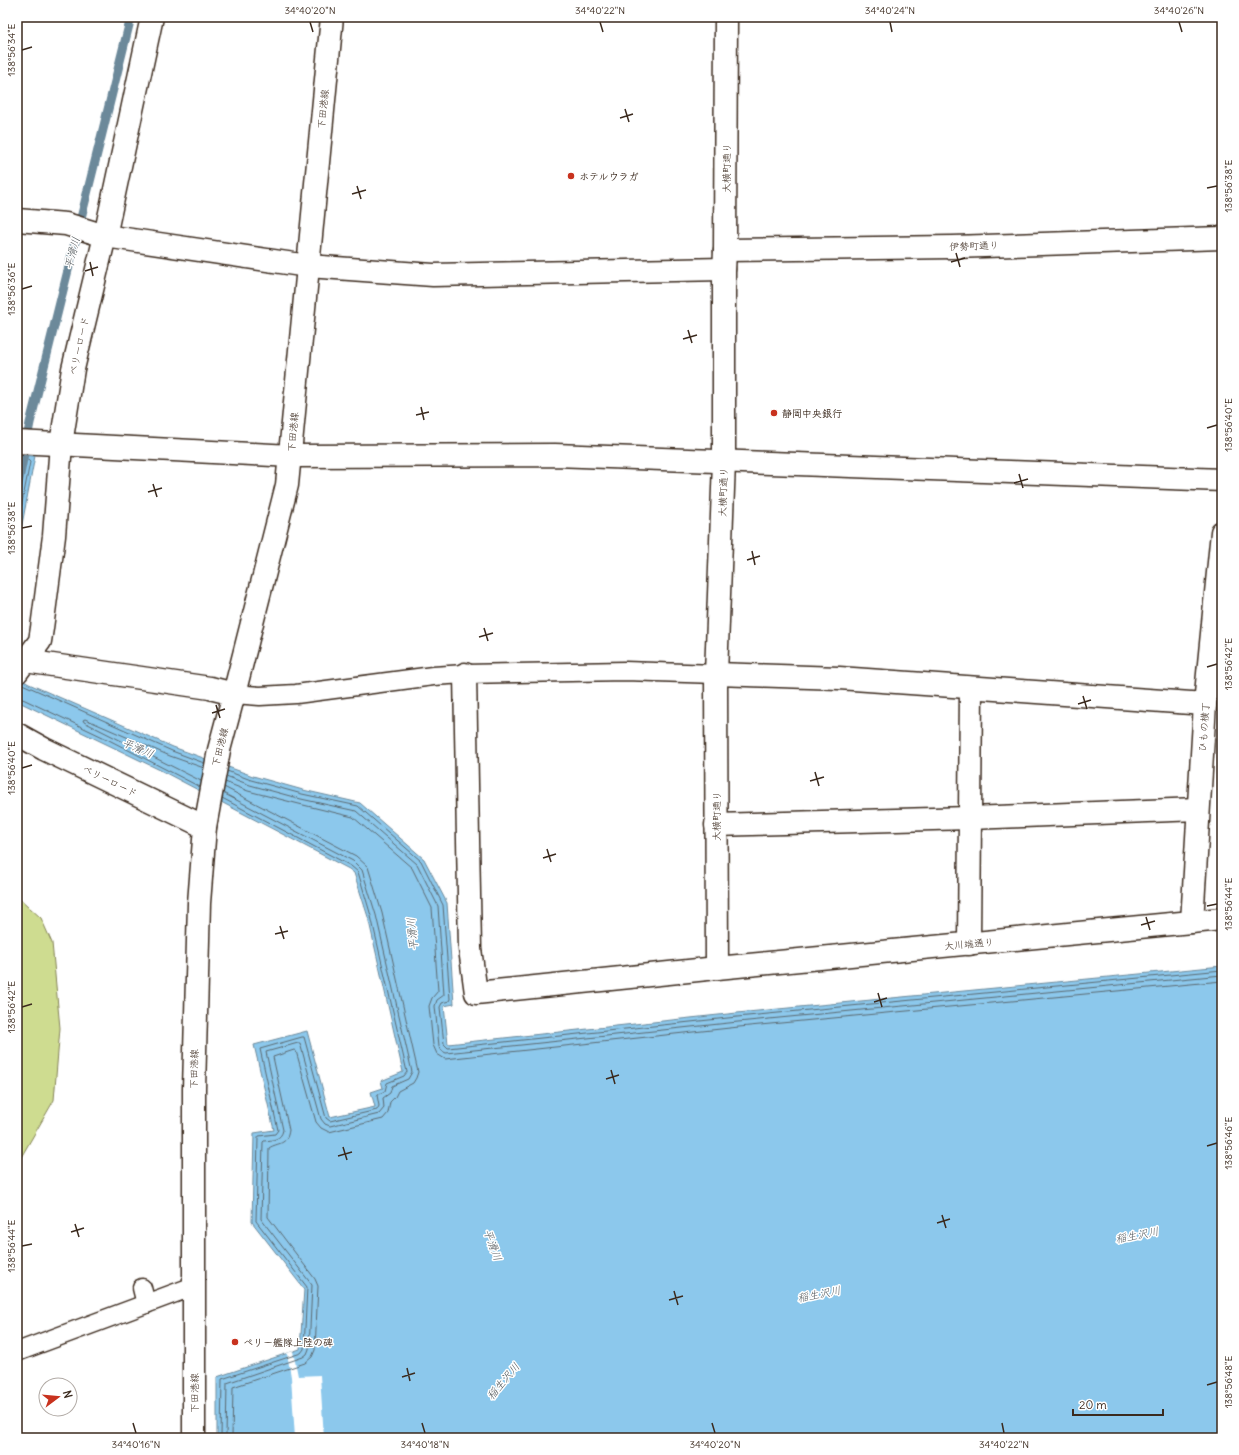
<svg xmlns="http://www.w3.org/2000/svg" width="1239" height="1455" viewBox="0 0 1239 1455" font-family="Delius,'Klee One',sans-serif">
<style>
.green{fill:#cedc90;stroke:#848357}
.water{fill:#8cc8ec;stroke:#6c899a}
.pier{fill:#fff}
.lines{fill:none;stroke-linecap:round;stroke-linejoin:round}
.shore{stroke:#5b6970;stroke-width:1}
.stream{stroke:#6c899a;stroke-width:9}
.lane-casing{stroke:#3b2a1e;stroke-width:21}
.street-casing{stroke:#3b2a1e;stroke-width:25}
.secondary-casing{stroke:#3b2a1e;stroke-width:25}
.lane{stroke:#fff;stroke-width:18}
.street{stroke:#fff;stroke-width:22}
.secondary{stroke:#fff;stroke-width:22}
.ticks{fill:none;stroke:#3b2a1e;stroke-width:1.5}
.poi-dot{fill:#c8321e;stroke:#fff;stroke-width:1.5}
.labels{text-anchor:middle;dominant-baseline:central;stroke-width:3;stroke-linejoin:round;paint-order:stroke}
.street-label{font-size:10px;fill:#3b2a1e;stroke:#fff}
.poi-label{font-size:10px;font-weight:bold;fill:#3b2a1e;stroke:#fff;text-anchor:start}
.water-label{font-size:11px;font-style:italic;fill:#53595c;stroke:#fff}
.neatline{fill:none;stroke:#3b2a1e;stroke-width:1.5}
.ticks-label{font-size:10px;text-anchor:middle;fill:#3b2a1e}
</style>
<rect width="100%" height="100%" fill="#fff"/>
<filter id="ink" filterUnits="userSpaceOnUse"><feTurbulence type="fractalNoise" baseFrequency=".025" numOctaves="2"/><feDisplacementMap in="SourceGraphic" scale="8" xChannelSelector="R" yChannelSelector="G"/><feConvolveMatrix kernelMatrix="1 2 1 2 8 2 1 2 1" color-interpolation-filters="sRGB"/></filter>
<g filter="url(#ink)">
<!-- green -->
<polygon class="green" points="17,896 41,918 52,943 60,1028 54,1100 20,1159 17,1160"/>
<!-- water -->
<g class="water">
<polygon points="17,455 35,456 17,551"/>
<polygon points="17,677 29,684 173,747 253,776 303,790 360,803 424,859 447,903 454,1004 444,1006 448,1044 737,1013 1222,966 1222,1438 217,1438 217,1377 300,1349 304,1289 252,1222 254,1133 274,1130 254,1045 307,1031 330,1117 375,1107 371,1092 383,1088 381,1081 403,1072 368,917 354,873 349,869 160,770 17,701"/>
</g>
<!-- pier -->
<polygon class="pier" points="293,1351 298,1376 320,1375 324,1438 295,1438 291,1377 287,1353"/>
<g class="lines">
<!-- shore -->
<g class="shore">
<polyline points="17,459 28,460 30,462 17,529"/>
<polyline points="17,464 22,464 24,466 17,502"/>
<polyline points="20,683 172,751 204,763"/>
<polyline points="17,697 25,700 107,739 200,787"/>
<polyline points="227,771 251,780 302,794 358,806 421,861 443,905 450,999 449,1001 442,1003 440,1007 444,1044 448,1048 737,1017 1222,970"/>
<polyline points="226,776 250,785 301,799 356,811 417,864 438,906 444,995 437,1000 435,1006 439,1046 442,1051 446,1053 738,1022 1222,975"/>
<polyline points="201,781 84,722 83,720 85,719 170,756 204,768"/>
<polyline points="225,782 248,791 299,804 353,817 412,868 432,908 438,991 432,998 429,1006 433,1045 437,1054 445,1059 739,1027 1222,981"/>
<path d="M224 787 356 856 368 867 382 913 418 1072 416 1078 413 1083 398 1091 395 1097 390 1102 388 1113 383 1119 329 1132 321 1128 316 1122 296 1051 294 1050 273 1057 289 1130C287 1146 278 1142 269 1148L268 1217 315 1279 318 1286 315 1350 312 1357 305 1363 233 1387 232 1438"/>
<path d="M223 793 353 861 362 870 376 915 412 1072 408 1079 392 1086 390 1093 383 1098 384 1108 379 1114 330 1126 325 1124 321 1119 300 1043H298L266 1052 283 1130C281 1140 273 1140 264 1141L263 1142 261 1219 312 1285 309 1349 307 1354 303 1357 227 1383 226 1438"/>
<polyline points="221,1438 222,1379 301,1353 304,1349 307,1287 256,1221 258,1138 259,1136 275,1134 278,1130 260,1049 302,1037 304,1037 326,1118 330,1121 377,1110 379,1106 377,1095 385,1091 387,1083 404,1076 407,1072 371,916 358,872 351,866 222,798"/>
</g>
<!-- stream -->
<polyline class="stream" points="17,490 30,423 131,17"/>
<defs>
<g id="lane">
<polyline points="234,694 260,696 296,694 433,676 465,674 625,671 716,674"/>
<polyline points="142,1288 146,1304"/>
<polyline points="17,1352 194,1286"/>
</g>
<g id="street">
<polyline points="17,220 66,224 105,236 308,266 433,275 724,269"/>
<polyline points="725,250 953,247 1222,238"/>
<polyline points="17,442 291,456 555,455 1222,480"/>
<polyline points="25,661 210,688 234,694"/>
<polyline points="17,672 40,641 42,628 54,536 61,444 73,369 105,236 152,17"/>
<polyline points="465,674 470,949 476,993 717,968 1222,919"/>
<polyline points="716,674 839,678 1205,704"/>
<polyline points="17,734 44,749 205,827"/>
<polyline points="716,825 970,818 1198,809"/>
<polyline points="1192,922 1205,704 1222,532"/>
<polyline points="969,944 971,688"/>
<polyline points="717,968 716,674 724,462 724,272 725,250 726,17"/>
</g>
<polyline id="secondary" points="194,1438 194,1089 199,903 205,827 219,750 234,694 287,485 332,17"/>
</defs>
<!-- lane casing -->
<use href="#lane" class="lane-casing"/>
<!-- street casing -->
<use href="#street" class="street-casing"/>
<!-- secondary casing -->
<use href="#secondary" class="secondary-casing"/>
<!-- lane -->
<use href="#lane" class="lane"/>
<!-- street -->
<use href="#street" class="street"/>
<!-- secondary -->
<use href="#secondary" class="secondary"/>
</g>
</g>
<!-- ticks -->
<path class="ticks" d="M310 22 313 32M600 22 603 32M890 22 892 32M1179 22 1182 32M22 50 32 47M625 109 629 122M620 118 633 114M357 186 361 199M1207 188 1217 186M352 194 366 190M956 253 960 267M90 262 93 276M951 262 965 258M85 271 98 267M22 289 32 286M688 330 692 343M683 339 697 335M421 407 424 420M416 415 429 412M1207 428 1217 425M1019 474 1023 488M1014 483 1028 479M153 484 157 497M148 492 162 488M22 528 32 526M752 551 755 565M747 560 760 556M484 628 488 641M479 637 493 633M1207 667 1217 664M1083 696 1087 709M1078 704 1091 700M216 705 220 718M212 713 225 709M22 768 32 765M815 772 819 786M810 781 824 777M547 849 551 862M543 858 556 854M1207 906 1217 904M1146 917 1150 930M1141 925 1155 921M280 926 284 939M275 934 288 931M878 993 882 1007M874 1002 887 998M22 1007 32 1004M611 1070 615 1084M606 1079 619 1075M1207 1146 1217 1143M343 1147 347 1160M338 1156 352 1152M942 1215 946 1228M937 1223 950 1219M75 1224 79 1237M71 1232 84 1228M22 1246 32 1244M674 1291 678 1305M669 1300 683 1296M407 1368 410 1381M402 1377 415 1373M1207 1385 1217 1382M133 1423 136 1433M422 1423 425 1433M712 1423 715 1433M1002 1423 1004 1433"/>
<!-- markers -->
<g class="poi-dot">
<circle cx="571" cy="176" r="4"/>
<circle cx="774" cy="413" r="4"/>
<circle cx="235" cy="1342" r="4"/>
</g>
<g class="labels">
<!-- street labels -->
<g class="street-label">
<text transform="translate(323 109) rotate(-84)">下田港線</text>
<text transform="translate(726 168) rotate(-90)">大横町通り</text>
<text transform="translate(974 246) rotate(-2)">伊勢町通り</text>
<text transform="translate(79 346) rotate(-77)">ペリーロード</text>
<text transform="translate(293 432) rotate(-85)">下田港線</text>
<text transform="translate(723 492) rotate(-88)">大横町通り</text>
<text transform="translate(1204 727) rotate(-86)">ひもの横丁</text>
<text transform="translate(220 747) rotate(-76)">下田港線</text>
<text transform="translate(110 781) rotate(26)">ペリーロード</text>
<text transform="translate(716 816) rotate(-90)">大横町通り</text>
<text transform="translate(969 944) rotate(-5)">大川端通り</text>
<text transform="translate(194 1069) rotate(-89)">下田港線</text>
<text transform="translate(194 1393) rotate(-90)">下田港線</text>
</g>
<!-- poi labels -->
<g class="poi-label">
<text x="579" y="176">ホテルウラガ</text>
<text x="782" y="413">静岡中央銀行</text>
<text x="243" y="1342">ペリー艦隊上陸の碑</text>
</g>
<!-- water labels -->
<g class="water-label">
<text transform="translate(72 253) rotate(-76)">平滑川</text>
<text transform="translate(138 748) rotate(23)">平滑川</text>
<text transform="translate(412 934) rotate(-95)">平滑川</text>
<text transform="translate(1137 1235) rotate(-11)">稲生沢川</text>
<text transform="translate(493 1245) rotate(70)">平滑川</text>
<text transform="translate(819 1294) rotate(-11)">稲生沢川</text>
<text transform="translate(503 1381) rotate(-50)">稲生沢川</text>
</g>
</g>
<!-- margin -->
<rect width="1239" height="1455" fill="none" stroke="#fff" stroke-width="44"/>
<!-- north arrow -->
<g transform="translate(58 1397) rotate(74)"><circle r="19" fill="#ffffff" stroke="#b1aaa5"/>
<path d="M0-3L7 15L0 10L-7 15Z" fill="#c8321e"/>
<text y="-6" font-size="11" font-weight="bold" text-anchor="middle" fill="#3b2a1e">N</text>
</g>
<!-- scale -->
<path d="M1073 1409v6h90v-6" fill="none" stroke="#3b2a1e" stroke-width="2"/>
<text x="1079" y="1409" font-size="12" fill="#3b2a1e" stroke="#ffffff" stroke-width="3" paint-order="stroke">20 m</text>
<rect x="22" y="22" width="1195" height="1411" class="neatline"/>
<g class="ticks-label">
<text x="310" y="14">34°40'20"N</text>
<text x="600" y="14">34°40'22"N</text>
<text x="890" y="14">34°40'24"N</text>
<text x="1179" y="14">34°40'26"N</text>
<text transform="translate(11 50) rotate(-90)" y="4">138°56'34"E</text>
<text transform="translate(1228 186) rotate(-90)" y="4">138°56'38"E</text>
<text transform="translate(11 289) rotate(-90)" y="4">138°56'36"E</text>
<text transform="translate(1228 425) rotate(-90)" y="4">138°56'40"E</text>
<text transform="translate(11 528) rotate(-90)" y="4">138°56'38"E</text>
<text transform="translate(1228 664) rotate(-90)" y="4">138°56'42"E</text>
<text transform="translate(11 768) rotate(-90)" y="4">138°56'40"E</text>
<text transform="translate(1228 904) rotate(-90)" y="4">138°56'44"E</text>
<text transform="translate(11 1007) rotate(-90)" y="4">138°56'42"E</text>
<text transform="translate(1228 1143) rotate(-90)" y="4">138°56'46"E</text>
<text transform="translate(11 1246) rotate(-90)" y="4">138°56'44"E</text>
<text transform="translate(1228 1382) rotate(-90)" y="4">138°56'48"E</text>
<text x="136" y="1448">34°40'16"N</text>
<text x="425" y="1448">34°40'18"N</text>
<text x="715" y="1448">34°40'20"N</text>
<text x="1004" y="1448">34°40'22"N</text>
</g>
</svg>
